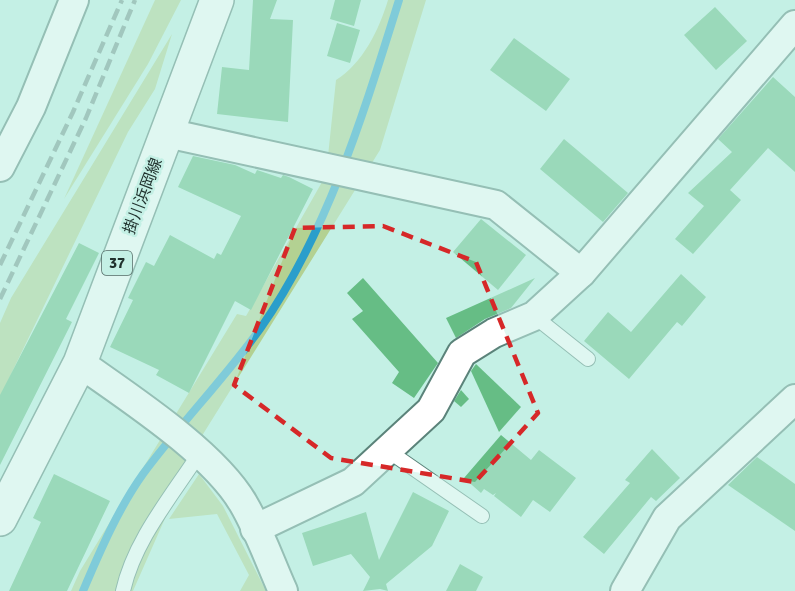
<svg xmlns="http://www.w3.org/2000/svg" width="795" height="591" viewBox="0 0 795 591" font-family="Signika,'Noto Sans JP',sans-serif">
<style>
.green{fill:#b3d192}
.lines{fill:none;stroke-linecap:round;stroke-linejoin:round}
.stream{stroke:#2a9ecb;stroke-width:8}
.building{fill:#66bd85}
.lane-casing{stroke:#5b837a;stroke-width:16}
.street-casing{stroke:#5b837a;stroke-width:32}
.primary-casing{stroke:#5b837a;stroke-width:36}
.lane{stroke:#fff;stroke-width:14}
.street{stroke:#fff;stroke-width:28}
.primary{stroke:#fff;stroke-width:33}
.rail{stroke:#76968e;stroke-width:4.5;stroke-dasharray:12 6;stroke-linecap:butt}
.marked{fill:none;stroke:#d62828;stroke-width:4.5;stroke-dasharray:12 8;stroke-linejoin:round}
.labels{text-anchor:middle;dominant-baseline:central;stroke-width:5;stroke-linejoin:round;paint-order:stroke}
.shield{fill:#c4f0e5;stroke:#506a64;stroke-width:1.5}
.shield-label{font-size:15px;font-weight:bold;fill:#1f302c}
.street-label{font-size:16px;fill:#1f302c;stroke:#c4f0e5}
</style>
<rect width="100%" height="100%" fill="#c4f0e5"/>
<!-- green -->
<g class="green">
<polygon points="155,0 181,0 148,64 64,199"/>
<path d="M388 0H426L380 150 200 439 133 591H71L80 571 237 314 246 316 326 175 336 80C363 63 379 30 388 0Z"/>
<polygon points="172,34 155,89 128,132 0,397 0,323 11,298"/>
<polygon points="199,474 223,506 266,591 240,591 249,575 217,514 169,519"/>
</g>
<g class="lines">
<!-- stream -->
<path class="stream" d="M83 591C100 551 118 509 143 474 180 424 224 379 260 329 328 232 364 112 399 0"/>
</g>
<!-- building -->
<g class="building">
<polygon points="253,0 277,0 270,19 293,20 288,122 217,114 222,67 249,70"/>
<polygon points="335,0 361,0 354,26 330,19"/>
<polygon points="715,7 747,41 716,70 684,35"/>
<polygon points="337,23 360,30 350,63 327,56"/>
<polygon points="514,38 570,79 546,111 490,70"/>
<polygon points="773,77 795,97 795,172 768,148 730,190 741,200 693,254 675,239 704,206 688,193 732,152 718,139"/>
<polygon points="564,139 628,193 603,222 540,169"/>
<polygon points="193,156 235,165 255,174 257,170 281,178 283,175 289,177 313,189 251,310 235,301 189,393 156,375 159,370 110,347 133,300 128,298 146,262 154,266 170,235 214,259 217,253 221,255 241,216 178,187"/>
<polygon points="481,219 526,255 498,290 453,252"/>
<polygon points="79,243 99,253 66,319 72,322 0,465 0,395"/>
<polygon points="681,274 706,297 682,326 677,322 629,379 584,341 608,312 631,332"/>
<polygon points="363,278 438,363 414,398 392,383 399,372 352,319 363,311 347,293"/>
<polygon points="535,278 511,308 485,319 456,338 446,318"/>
<polygon points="476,364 521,407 499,432 471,371"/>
<polygon points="461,390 469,399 461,407 454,401"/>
<polygon points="501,435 531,460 539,450 576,478 550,512 533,500 521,517 494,496 496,493 493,495 484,489 481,493 464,478"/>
<polygon points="652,449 680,478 656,501 651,497 604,554 583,537 630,483 625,480"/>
<polygon points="757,457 795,484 795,531 728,485"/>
<polygon points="54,474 110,501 67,591 9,591 41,522 33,518"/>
<polygon points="413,492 449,511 432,546 386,584 388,591 380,589 363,591 370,577 351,554 313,566 302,533 366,512 379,560"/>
<polygon points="460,564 483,577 476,591 446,591"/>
</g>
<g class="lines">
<defs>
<g id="lane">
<polyline points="534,316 588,359"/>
<polyline points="387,450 482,516"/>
<path d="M123 591C134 541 171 497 199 454"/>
</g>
<g id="street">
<polyline points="167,133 496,205 581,273"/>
<polyline points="0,167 31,107 74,0"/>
<path d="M80 363C129 398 213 452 243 503 259 530 270 562 283 591"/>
<polyline points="255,529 353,482 431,410 462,353 494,333 534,316 581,273 795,25"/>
<polyline points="625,591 667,518 795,399"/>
</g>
<polyline id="primary" points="0,519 80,363 217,0"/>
</defs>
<!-- lane casing -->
<use href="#lane" class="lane-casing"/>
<!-- street casing -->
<use href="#street" class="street-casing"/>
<!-- primary casing -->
<use href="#primary" class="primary-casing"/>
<!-- lane -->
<use href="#lane" class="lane"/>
<!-- street -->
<use href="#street" class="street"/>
<!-- primary -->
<use href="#primary" class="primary"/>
<!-- rail -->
<g class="rail">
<polyline points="0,265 73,112 122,0"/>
<polyline points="0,299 86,118 135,0"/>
</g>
</g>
<!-- marked area -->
<path d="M0 0H795V591H0ZM383 226 476 262 538 413 475 482 331 458 234 385 295 228Z" fill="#c4f0e5" fill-opacity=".55" fill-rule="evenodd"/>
<path class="marked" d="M383 226 476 262 538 413 475 482 331 458 234 385 295 228Z"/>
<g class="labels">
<!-- shield labels -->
<rect class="shield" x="102" y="251" width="30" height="24" rx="4.5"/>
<g class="shield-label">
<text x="117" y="263">37</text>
</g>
<!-- street labels -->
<g class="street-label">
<text transform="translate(143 196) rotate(-69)">掛川浜岡線</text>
</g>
</g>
</svg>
